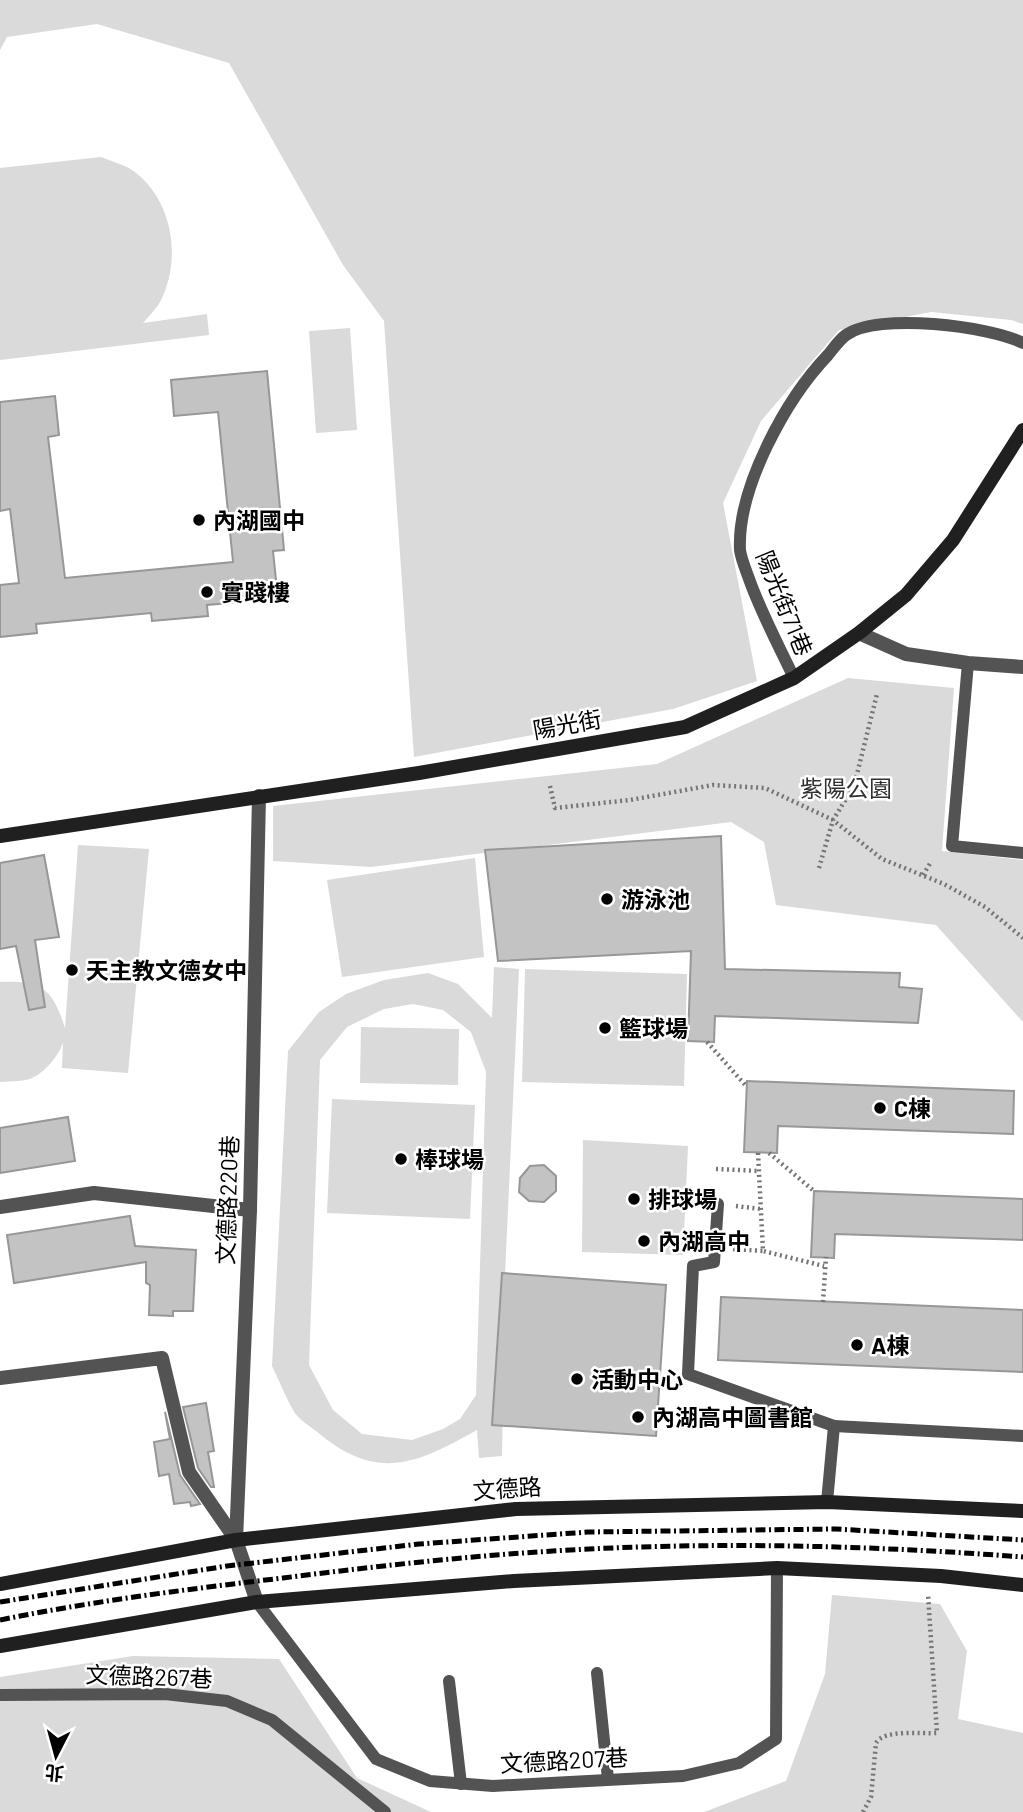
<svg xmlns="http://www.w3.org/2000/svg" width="1023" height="1812" viewBox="0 0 1023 1812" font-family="Barlow,'Noto Sans TC',sans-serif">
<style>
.green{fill:#dadada;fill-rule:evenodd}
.building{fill:#c3c3c3;stroke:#979797;stroke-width:2}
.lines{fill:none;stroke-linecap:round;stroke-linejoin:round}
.path{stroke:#757575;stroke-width:4.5;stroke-dasharray:2 3.5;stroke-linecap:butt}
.lane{stroke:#535353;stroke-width:12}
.street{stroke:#535353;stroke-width:14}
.secondary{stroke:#202020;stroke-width:14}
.rail{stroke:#000;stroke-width:5;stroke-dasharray:10 3.5 2 3.5;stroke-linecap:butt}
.poi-dot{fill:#000;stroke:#fff;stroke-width:2.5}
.labels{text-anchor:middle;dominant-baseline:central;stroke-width:5;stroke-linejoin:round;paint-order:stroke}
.poi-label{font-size:23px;font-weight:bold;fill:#000;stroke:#fff;text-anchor:start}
.street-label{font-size:23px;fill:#000;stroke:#fff}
.park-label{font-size:23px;fill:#313131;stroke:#fff}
</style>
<rect width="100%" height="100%" fill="#fff"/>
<!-- green -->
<g class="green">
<polygon points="0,0 1023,0 1023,324 1011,320 931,312 839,330 761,421 723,503 757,681 673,709 414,757 384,321 343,265 229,63 97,24 7,37 0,50"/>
<path d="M101 157C113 162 127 165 136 173 173 202 182 260 160 302 156 309 149 316 143 323L207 314 209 335 0 360V168Z"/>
<polygon points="350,328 357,430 316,433 309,331"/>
<polygon points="848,678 954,688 942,851 1023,860 1023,1022 936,925 776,905 764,842 731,822 371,867 273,861 273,806 657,764"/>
<path d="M78 845 149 849 128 1073 62 1068 63 1042C60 1054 46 1071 34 1077 26 1082 10 1081 0 1082V982C43 980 53 990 65 1028Z"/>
<polygon points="475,858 484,957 342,977 327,880"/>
<path d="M494 967 519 969 505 1275 502 1456 479 1458 477 1430C418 1463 379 1482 321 1435 312 1427 298 1420 293 1410 285 1396 279 1380 272 1366L288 1051 319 1012 346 994 384 980 428 973 458 984 492 1018ZM413 1004 443 1010 471 1032 486 1072 476 1395 460 1419 443 1429 412 1440 362 1434 333 1410 309 1365 320 1060 347 1027 384 1009Z"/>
<polygon points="525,969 687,974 684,1086 522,1082"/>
<polygon points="361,1027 459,1029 458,1085 360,1083"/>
<polygon points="332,1099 475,1105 470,1219 327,1213"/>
<polygon points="583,1140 688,1146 683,1255 582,1252"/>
<polygon points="832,1595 940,1604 967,1651 958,1719 1023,1733 1023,1812 704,1812 786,1781 825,1674"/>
<polygon points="133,1656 279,1659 357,1778 431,1812 0,1812 0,1677"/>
</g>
<!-- building -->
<g class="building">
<polygon points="267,371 284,550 273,551 278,599 207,605 208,616 152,621 151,613 36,624 37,633 0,637 0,585 19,583 10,509 0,511 0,402 55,396 59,435 48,437 65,578 233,562 218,412 174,416 171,380"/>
<polygon points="721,836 725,969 900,973 899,987 922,989 918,1023 715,1016 714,1042 688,1041 691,951 498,961 485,850"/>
<polygon points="44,855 59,937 35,940 45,1007 29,1010 16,946 0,949 0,863"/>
<polygon points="747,1081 1014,1091 1013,1134 778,1126 777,1153 744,1152"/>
<polygon points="68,1117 75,1161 0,1173 0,1128"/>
<polygon points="544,1165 556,1176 556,1191 544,1202 529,1201 519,1192 520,1178 530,1166"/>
<polygon points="814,1191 1023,1199 1023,1240 835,1234 834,1258 811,1257"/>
<polygon points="130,1216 135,1246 196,1250 193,1311 173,1311 173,1316 149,1315 150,1285 146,1283 146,1262 14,1283 7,1235"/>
<polygon points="502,1273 666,1285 656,1436 492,1425"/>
<polygon points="721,1297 1023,1310 1023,1372 718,1360"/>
<polygon points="206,1403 214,1451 208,1452 214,1487 211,1487 198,1468 183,1407"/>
<polygon points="165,1412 180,1475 200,1504 191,1506 190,1502 174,1504 169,1474 159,1476 154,1442 170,1439"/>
</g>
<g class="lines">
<!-- path -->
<g class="path">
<polyline points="550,786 555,808 630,800 713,785 765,788 833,820 882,859 944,884 985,907 1023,938"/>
<polyline points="819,868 833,820 854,786 877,694"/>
<polyline points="923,875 931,862"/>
<polyline points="707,1042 747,1087"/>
<polyline points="758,1153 763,1251 824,1266"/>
<polyline points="769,1153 814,1191"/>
<polyline points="716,1169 759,1171"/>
<polyline points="736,1206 761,1209"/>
<polyline points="733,1249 763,1251"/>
<polyline points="823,1302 826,1257"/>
<path d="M863 1812 871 1797 876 1743C884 1729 921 1734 937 1733L928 1594"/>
</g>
<!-- lane -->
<g class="lane">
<polyline points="968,663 952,846 1023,853"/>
<path d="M794 678C778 644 760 611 748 576 745 568 741 558 740 550 737 488 786 399 828 355 833 349 839 340 846 335 878 312 989 326 1023 343"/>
<polyline points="718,1204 714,1262 693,1266 688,1374 834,1426 827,1502"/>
<polyline points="834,1426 1023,1436"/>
<polyline points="257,1602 376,1759 430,1781 493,1786 683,1776 739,1763 776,1739 777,1568"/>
<polyline points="597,1673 608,1779"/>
<polyline points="449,1681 461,1784"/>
<polyline points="0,1695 165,1694 227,1701 272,1720 385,1812"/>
</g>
<!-- street -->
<g class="street">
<polyline points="859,633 906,654 968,663 1023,667"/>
<polyline points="0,1207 94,1193 250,1210"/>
<polyline points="0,1378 162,1358 189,1472 236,1540"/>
<polyline points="257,1602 236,1540 250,1210 259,796"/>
</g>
<!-- secondary -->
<g class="secondary">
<polyline points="0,836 419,773 685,727 794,678 859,633 906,595 953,540 1023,430"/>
<polyline points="0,1584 236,1540 516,1509 827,1502 1023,1511"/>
<polyline points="0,1646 257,1602 514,1581 777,1568 941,1576 1023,1585"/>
</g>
<!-- rail -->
<g class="rail">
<polyline points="0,1602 227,1566 419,1544 588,1532 836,1529 1023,1540"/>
<path d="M0 1620C93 1601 189 1589 283 1578 385 1565 486 1554 589 1549 734 1542 879 1546 1023 1557"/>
</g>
</g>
<!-- markers -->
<g class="poi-dot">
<circle cx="199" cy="520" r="7"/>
<circle cx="207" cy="592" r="7"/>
<circle cx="607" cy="899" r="7"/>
<circle cx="72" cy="970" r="7"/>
<circle cx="605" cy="1028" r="7"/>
<circle cx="880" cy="1108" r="7"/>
<circle cx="401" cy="1159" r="7"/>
<circle cx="634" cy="1199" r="7"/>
<circle cx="644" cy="1241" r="7"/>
<circle cx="857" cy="1345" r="7"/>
<circle cx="577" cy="1379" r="7"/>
<circle cx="638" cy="1417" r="7"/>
</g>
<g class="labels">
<!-- poi labels -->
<g class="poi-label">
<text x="213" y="520">內湖國中</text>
<text x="221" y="592">實踐樓</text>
<text x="621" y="899">游泳池</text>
<text x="86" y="970">天主教文德女中</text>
<text x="619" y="1028">籃球場</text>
<text x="894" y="1108">C棟</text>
<text x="415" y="1159">棒球場</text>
<text x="648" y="1199">排球場</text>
<text x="658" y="1241">內湖高中</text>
<text x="871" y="1345">A棟</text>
<text x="591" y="1379">活動中心</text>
<text x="652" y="1417">內湖高中圖書館</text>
</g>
<!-- street labels -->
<g class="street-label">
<text transform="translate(785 603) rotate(68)">陽光街71巷</text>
<text transform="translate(567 724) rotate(-10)">陽光街</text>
<text transform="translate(227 1200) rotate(-88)">文德路220巷</text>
<text transform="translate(507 1488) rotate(-4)">文德路</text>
<text transform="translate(149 1676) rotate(2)">文德路267巷</text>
<text transform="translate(564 1760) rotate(-3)">文德路207巷</text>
</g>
<!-- park labels -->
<g class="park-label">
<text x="846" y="788">紫陽公園</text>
</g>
</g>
<!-- north arrow -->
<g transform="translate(56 1756) rotate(186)" stroke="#ffffff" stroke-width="5" paint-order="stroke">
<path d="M0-5L12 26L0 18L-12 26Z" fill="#000000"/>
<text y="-10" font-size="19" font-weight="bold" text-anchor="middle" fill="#000000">北</text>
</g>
</svg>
